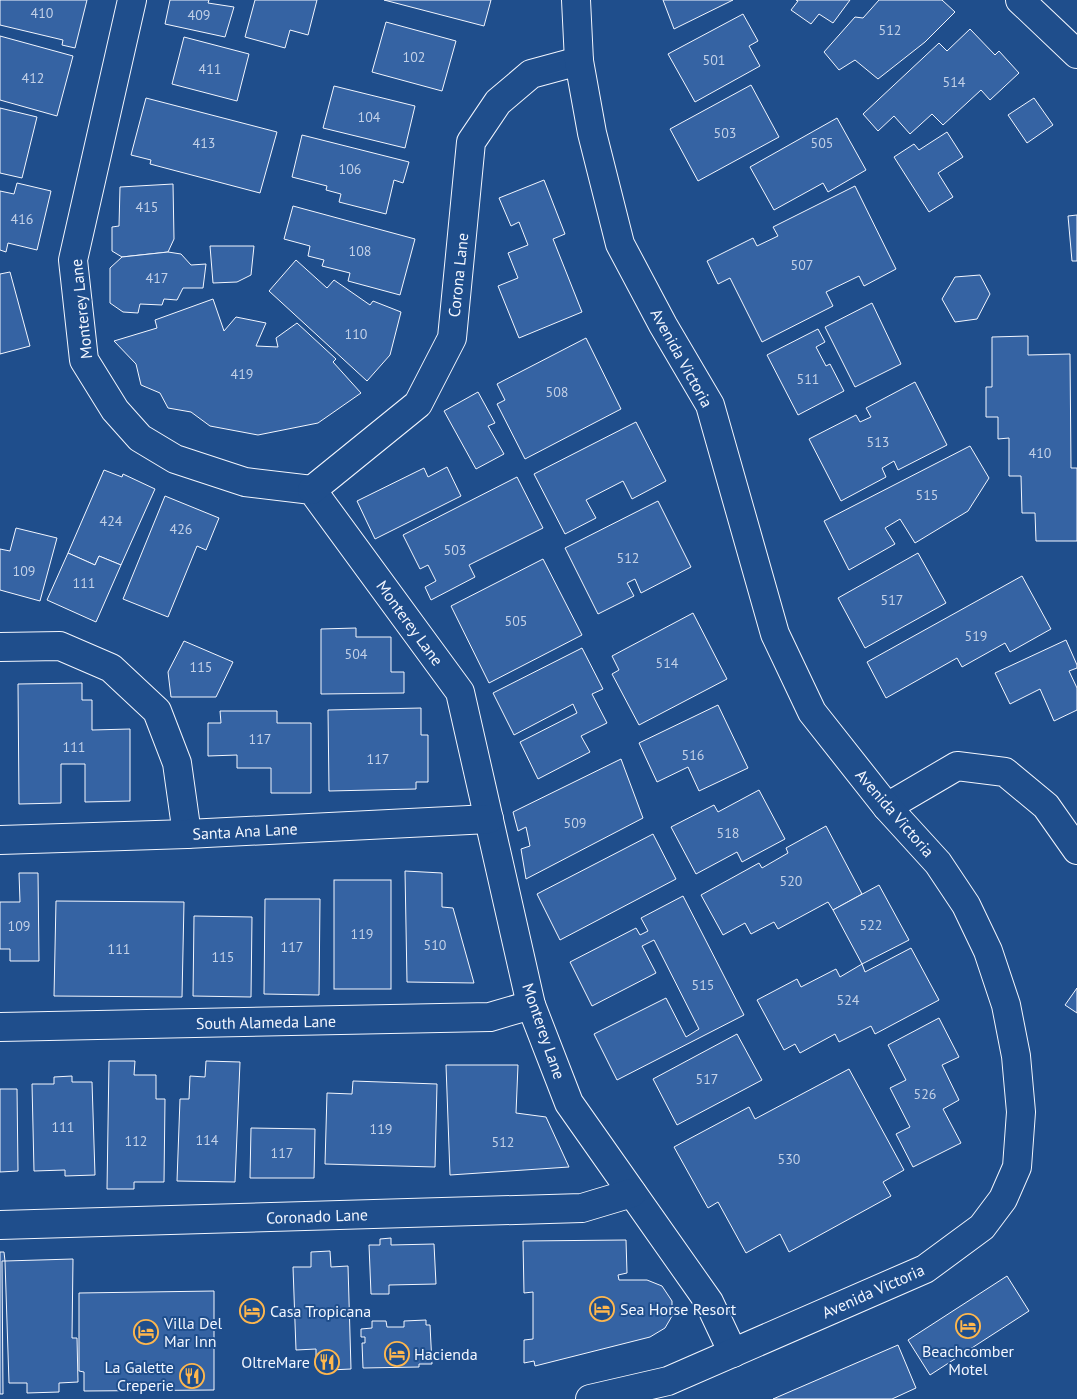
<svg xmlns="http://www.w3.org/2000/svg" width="1077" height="1399" viewBox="0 0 1077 1399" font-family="'PT Sans',sans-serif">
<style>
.building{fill:#3563a3;stroke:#f2f6ff}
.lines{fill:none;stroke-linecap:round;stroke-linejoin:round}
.minor-casing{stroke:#f2f6ff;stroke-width:30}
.secondary-casing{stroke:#f2f6ff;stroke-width:30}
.minor{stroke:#1f4e8c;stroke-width:28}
.secondary{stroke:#1f4e8c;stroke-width:28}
.labels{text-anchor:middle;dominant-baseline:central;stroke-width:4;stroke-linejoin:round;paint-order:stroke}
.number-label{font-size:14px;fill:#c3d1e8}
.street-label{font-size:16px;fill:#f2f6ff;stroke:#1f4e8c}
.poi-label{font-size:16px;fill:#f2f6ff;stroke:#1f4e8c;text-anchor:start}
</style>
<rect width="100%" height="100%" fill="#1f4e8c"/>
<!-- building -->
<g class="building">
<polygon points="0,0 87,0 75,48 62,45 63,40 0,25"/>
<polygon points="170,0 209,0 208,3 234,7 225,37 165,24"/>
<polygon points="255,0 317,0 308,35 290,30 285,48 245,37"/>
<polygon points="384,0 491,0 484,26"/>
<polygon points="663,0 733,0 674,29"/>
<polygon points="796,0 850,0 833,23 819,14 811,24 791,10 798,1"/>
<polygon points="879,0 942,0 955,12 925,42 878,79 855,60 839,70 824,52 855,17 863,18"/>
<polygon points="743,14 758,41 749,46 760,66 695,102 668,54"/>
<polygon points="386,22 456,41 442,91 372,72"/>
<polygon points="970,29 995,55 999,51 1019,73 990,100 981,90 943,125 932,114 910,134 894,116 878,131 863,114 939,43 947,51"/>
<polygon points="0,36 73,56 57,116 0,100"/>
<polygon points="184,37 249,54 237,101 172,84"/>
<polygon points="751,85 779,137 698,181 670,129"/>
<polygon points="334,86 415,106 405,148 323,128"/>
<polygon points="146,98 277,132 260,193 150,164 151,160 131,155"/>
<polygon points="1034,98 1053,125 1027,143 1008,115"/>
<polygon points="0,108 37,117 22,178 0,173"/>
<polygon points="837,118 866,170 828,192 823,183 774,210 750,167"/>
<polygon points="947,132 963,157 938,173 953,197 929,212 894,157 914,144 919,150"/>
<polygon points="302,135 409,162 403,183 394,180 386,214 339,202 341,194 326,190 327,186 292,177"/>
<polygon points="544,180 565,234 553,239 582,312 519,338 498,286 518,278 508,253 528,245 519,222 511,226 499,198"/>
<polygon points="17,183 51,191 37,250 8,243 6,252 0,250 0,191 14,194"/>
<polygon points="173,184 174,239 168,252 122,257 112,251 112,227 119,226 120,187"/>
<polygon points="855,186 896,269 864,286 859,276 826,292 833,306 762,342 730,278 718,284 707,261 753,238 757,246 778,236 773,227"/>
<polygon points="293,206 415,239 400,295 348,281 350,273 322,266 324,260 308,256 310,246 284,239"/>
<polygon points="1077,215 1077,261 1072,261 1068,216"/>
<polygon points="210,246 254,246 251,275 237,282 213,283"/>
<polygon points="168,252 181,254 191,265 206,264 203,288 183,288 177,300 164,299 162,305 140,304 138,313 123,312 110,303 110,268 122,257"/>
<polygon points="296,260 327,288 334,280 370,305 373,301 401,312 390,355 367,381 269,291"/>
<polygon points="10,272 30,346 0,354 0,274"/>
<polygon points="980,275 990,294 977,319 955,322 942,299 955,277"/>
<polygon points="213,299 224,331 236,317 266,323 256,346 278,347 276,338 297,323 336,359 333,362 361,393 318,423 258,435 210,426 191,412 168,408 160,393 141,385 136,364 114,341 157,328 155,320"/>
<polygon points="872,303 901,364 855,387 825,327"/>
<polygon points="818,329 825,342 816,347 826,366 830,364 844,391 798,415 767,355"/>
<polygon points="1028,336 1028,355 1070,354 1071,468 1077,468 1077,541 1036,541 1035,513 1022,513 1021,476 1009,476 1009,438 998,439 998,417 986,417 986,387 992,387 992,337"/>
<polygon points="586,338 621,409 525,459 497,404 505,400 497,384"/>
<polygon points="915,382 947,445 898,470 894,461 882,468 886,477 841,501 809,439 856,415 860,422 871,417 866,408"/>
<polygon points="478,392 495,423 488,426 504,454 476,469 444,411"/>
<polygon points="636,422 666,481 632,499 623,481 586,500 596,518 565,534 534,474"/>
<polygon points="970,446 989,478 968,511 915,543 900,519 885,528 895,544 849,570 824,521"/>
<polygon points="447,467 461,496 375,539 357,501 424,468 428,477"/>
<polygon points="104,470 122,477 123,474 155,489 121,565 99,556 95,565 68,553"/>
<polygon points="517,477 543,528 469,565 475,577 431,600 425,587 436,581 428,565 420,569 403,535"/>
<polygon points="165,496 219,518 206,550 197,546 168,617 123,599"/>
<polygon points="658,501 691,567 641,593 635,579 627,583 634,596 598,614 565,548"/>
<polygon points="16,528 57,538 40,601 0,590 0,549 10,551"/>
<polygon points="68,553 95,565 99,556 121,565 96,622 47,600"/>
<polygon points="918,553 946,603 865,648 838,598"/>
<polygon points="543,559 582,635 489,683 451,606"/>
<polygon points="1022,576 1051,629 1010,652 1005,643 962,667 957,658 886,698 867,662"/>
<polygon points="693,613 727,679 639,725 612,674 619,670 612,656"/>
<polygon points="356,628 356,637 391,637 391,672 404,672 404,693 321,694 321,629"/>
<polygon points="1066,640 1077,665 1077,668 1069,671 1077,688 1077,710 1054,721 1040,689 1010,704 995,673"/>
<polygon points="184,641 233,662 216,697 171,697 168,672"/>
<polygon points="582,648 603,689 592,694 607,723 581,736 590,752 538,779 520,742 577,713 573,704 514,735 493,693"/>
<polygon points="82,683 82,700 92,700 92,730 130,729 130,801 85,802 85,764 61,764 61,803 19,804 18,684"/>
<polygon points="718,705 748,768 699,791 688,767 657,782 639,743"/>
<polygon points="421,708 421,735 428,735 428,782 416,782 416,789 329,791 328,710"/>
<polygon points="220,711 277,711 277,723 311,723 311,793 271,793 271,768 237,768 237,755 208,756 208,723 221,723"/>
<polygon points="621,759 643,818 526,879 521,849 530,846 526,827 518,831 513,812"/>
<polygon points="759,790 785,839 742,862 737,852 696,874 671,827 714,805 718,812"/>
<polygon points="826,826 862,894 833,910 828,902 778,929 774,922 751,934 745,923 723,935 701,895 759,863 762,868 788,853 786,848"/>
<polygon points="653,834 676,879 560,940 537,894"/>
<polygon points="405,871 442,873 442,907 453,908 474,983 407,982"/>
<polygon points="19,873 38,873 39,961 10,961 10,949 0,949 0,902 20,902"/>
<rect x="334" y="880" width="57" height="109"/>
<polygon points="879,885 909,940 862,964 833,910"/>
<polygon points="683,896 744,1015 617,1080 594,1034 666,998 686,1037 699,1029 654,940 642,946 656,973 592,1006 570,962 636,928 640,935 648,931 641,918"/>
<polygon points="265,899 320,899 319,995 264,994"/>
<polygon points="56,901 184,902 182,997 54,996"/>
<polygon points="194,916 252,917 251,997 193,996"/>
<polygon points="911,948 939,1000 875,1034 871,1026 839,1042 835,1034 800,1053 795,1044 784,1050 757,1000 797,979 801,987 836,969 840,977 862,964 865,972"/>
<polygon points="1077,988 1077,1013 1065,1005"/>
<polygon points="939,1018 959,1057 942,1065 959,1100 943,1109 961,1143 913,1167 896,1134 910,1127 890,1088 906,1080 888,1045"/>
<polygon points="737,1034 762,1080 677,1125 653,1079"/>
<polygon points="109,1061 135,1061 134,1075 156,1075 156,1099 165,1099 164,1182 134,1182 134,1189 107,1189"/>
<polygon points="206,1061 240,1062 235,1182 177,1181 180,1099 189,1099 190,1076 205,1077"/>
<polygon points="446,1065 518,1065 516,1113 546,1117 569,1167 450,1175"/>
<polygon points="849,1069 904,1170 883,1182 891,1196 789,1252 780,1234 746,1253 718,1202 708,1208 674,1147 749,1107 755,1119"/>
<polygon points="72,1076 72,1082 92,1082 95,1175 65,1176 65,1170 34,1171 32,1084 54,1084 54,1077"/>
<polygon points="353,1081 437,1084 435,1167 325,1164 327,1093 352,1094"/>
<polygon points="0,1089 17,1089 18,1171 0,1172"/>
<polygon points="251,1128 315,1129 314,1178 250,1178"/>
<polygon points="391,1238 391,1245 434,1244 436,1284 389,1285 389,1294 371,1294 369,1245 380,1245 380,1239"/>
<polygon points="626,1240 627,1273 618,1275 619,1280 647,1280 662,1286 672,1301 672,1316 665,1328 650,1337 535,1366 534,1361 524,1363 524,1340 533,1339 533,1292 524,1293 523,1241"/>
<polygon points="330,1251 331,1267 348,1266 351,1369 330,1370 316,1359 316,1349 296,1350 293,1267 311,1267 311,1252"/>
<polygon points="0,1252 4,1252 5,1261 2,1261 3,1394 0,1394"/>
<polygon points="73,1259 72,1338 77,1338 78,1382 59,1383 59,1392 27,1393 27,1383 9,1383 5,1261"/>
<polygon points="1007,1276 1029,1311 930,1375 908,1340"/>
<polygon points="214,1291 214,1390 84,1391 84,1372 79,1371 79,1293"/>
<polygon points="426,1320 426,1325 430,1325 432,1364 419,1364 419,1367 363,1368 362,1343 365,1343 365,1337 361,1337 361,1329 372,1328 372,1321 386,1321 387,1327 404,1327 404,1321"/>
<polygon points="898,1345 916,1388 892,1399 773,1399"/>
</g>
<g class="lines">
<defs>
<g id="minor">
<polyline points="132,0 73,260 84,360 115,410 140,438 175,459 245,482 312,490 460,692 531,1005 569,1103 709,1302 733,1353"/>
<polyline points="1020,0 1077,54"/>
<polyline points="312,490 418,404 452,338 471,142 498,102 531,74 579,61"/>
<polyline points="0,647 60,646 111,668 157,711 177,763 187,834"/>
<polyline points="887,807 957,766 1005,772 1046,806 1077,850"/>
<polyline points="0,840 187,834 489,819"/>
<polyline points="0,1027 490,1017 531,1005"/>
<polyline points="0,1225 582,1208 632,1193"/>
</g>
<polyline id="secondary" points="576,0 579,61 592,133 620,244 663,325 710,405 775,634 812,712 887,807 938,863 966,905 988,951 1006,1005 1016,1056 1021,1112 1017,1167 1003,1199 982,1227 925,1269 668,1381 590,1399"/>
</defs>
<!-- minor casing -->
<use href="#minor" class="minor-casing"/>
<!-- secondary casing -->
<use href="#secondary" class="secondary-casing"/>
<!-- minor -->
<use href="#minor" class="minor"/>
<!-- secondary -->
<use href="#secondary" class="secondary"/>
</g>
<!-- icons -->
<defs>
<symbol id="hotel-ring" viewBox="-11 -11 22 22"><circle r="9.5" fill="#1f4e8c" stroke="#ffb74d" stroke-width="1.5"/><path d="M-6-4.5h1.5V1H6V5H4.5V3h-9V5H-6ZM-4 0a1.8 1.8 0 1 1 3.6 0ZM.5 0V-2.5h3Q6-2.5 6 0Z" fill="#ffb74d"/></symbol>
<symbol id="restaurant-ring" viewBox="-11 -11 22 22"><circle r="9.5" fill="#1f4e8c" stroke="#ffb74d" stroke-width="1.5"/><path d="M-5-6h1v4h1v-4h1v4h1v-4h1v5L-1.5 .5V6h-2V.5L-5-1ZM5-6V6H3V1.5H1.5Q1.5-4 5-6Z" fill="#ffb74d"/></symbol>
</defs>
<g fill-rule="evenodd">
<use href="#hotel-ring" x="588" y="1295" width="28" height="28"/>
<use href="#hotel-ring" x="238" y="1297" width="28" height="28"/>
<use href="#hotel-ring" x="954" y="1312" width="28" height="28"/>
<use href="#hotel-ring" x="132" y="1318" width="28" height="28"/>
<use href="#hotel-ring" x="383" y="1340" width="28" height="28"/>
<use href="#restaurant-ring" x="313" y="1348" width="28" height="28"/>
<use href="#restaurant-ring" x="178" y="1362" width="28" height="28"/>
</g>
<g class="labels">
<!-- number labels -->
<g class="number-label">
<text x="42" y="13">410</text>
<text x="199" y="15">409</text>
<text x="890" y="30">512</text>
<text x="414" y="57">102</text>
<text x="714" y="60">501</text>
<text x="210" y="69">411</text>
<text x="33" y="78">412</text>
<text x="954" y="82">514</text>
<text x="369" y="117">104</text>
<text x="725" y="133">503</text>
<text x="204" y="143">413</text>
<text x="822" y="143">505</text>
<text x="350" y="169">106</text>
<text x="147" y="207">415</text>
<text x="22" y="219">416</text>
<text x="360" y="251">108</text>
<text x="802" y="265">507</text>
<text x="157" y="278">417</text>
<text x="356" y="334">110</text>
<text x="242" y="374">419</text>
<text x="808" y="379">511</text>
<text x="557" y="392">508</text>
<text x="878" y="442">513</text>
<text x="1040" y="453">410</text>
<text x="927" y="495">515</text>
<text x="111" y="521">424</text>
<text x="181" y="529">426</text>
<text x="455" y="550">503</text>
<text x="628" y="558">512</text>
<text x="24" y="571">109</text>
<text x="84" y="583">111</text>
<text x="892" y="600">517</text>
<text x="516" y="621">505</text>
<text x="976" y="636">519</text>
<text x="356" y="654">504</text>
<text x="667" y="663">514</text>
<text x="201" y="667">115</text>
<text x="260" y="739">117</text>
<text x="74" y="747">111</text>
<text x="693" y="755">516</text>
<text x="378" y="759">117</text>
<text x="575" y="823">509</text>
<text x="728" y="833">518</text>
<text x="791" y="881">520</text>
<text x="871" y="925">522</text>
<text x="19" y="926">109</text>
<text x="362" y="934">119</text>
<text x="435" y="945">510</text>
<text x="292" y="947">117</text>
<text x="119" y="949">111</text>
<text x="223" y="957">115</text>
<text x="703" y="985">515</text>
<text x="848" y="1000">524</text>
<text x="707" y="1079">517</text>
<text x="925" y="1094">526</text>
<text x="63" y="1127">111</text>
<text x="381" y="1129">119</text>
<text x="207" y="1140">114</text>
<text x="136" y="1141">112</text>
<text x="503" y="1142">512</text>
<text x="282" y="1153">117</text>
<text x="789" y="1159">530</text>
</g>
<!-- street labels -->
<g class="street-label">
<text transform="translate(458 275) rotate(-84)">Corona Lane</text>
<text transform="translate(81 309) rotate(-96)">Monterey Lane</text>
<text transform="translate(682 358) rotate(61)">Avenida Victoria</text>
<text transform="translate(410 623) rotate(54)">Monterey Lane</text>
<text transform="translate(895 813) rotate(49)">Avenida Victoria</text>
<text transform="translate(245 831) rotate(-3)">Santa Ana Lane</text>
<text transform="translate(266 1022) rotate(-1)">South Alameda Lane</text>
<text transform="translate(544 1031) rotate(71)">Monterey Lane</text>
<text transform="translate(317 1216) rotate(-2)">Coronado Lane</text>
<text transform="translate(873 1291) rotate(-24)">Avenida Victoria</text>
</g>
<!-- poi labels -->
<g class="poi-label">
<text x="620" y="1309">Sea Horse Resort</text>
<text x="270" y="1311">Casa Tropicana</text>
<text x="164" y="1323">Villa Del<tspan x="164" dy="18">Mar Inn</tspan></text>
<text x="968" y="1351" text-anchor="middle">Beachcomber<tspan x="968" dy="18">Motel</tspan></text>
<text x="414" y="1354">Hacienda</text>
<text x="310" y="1362" text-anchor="end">OltreMare</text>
<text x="174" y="1367" text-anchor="end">La Galette<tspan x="174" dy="18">Creperie</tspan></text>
</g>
</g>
</svg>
